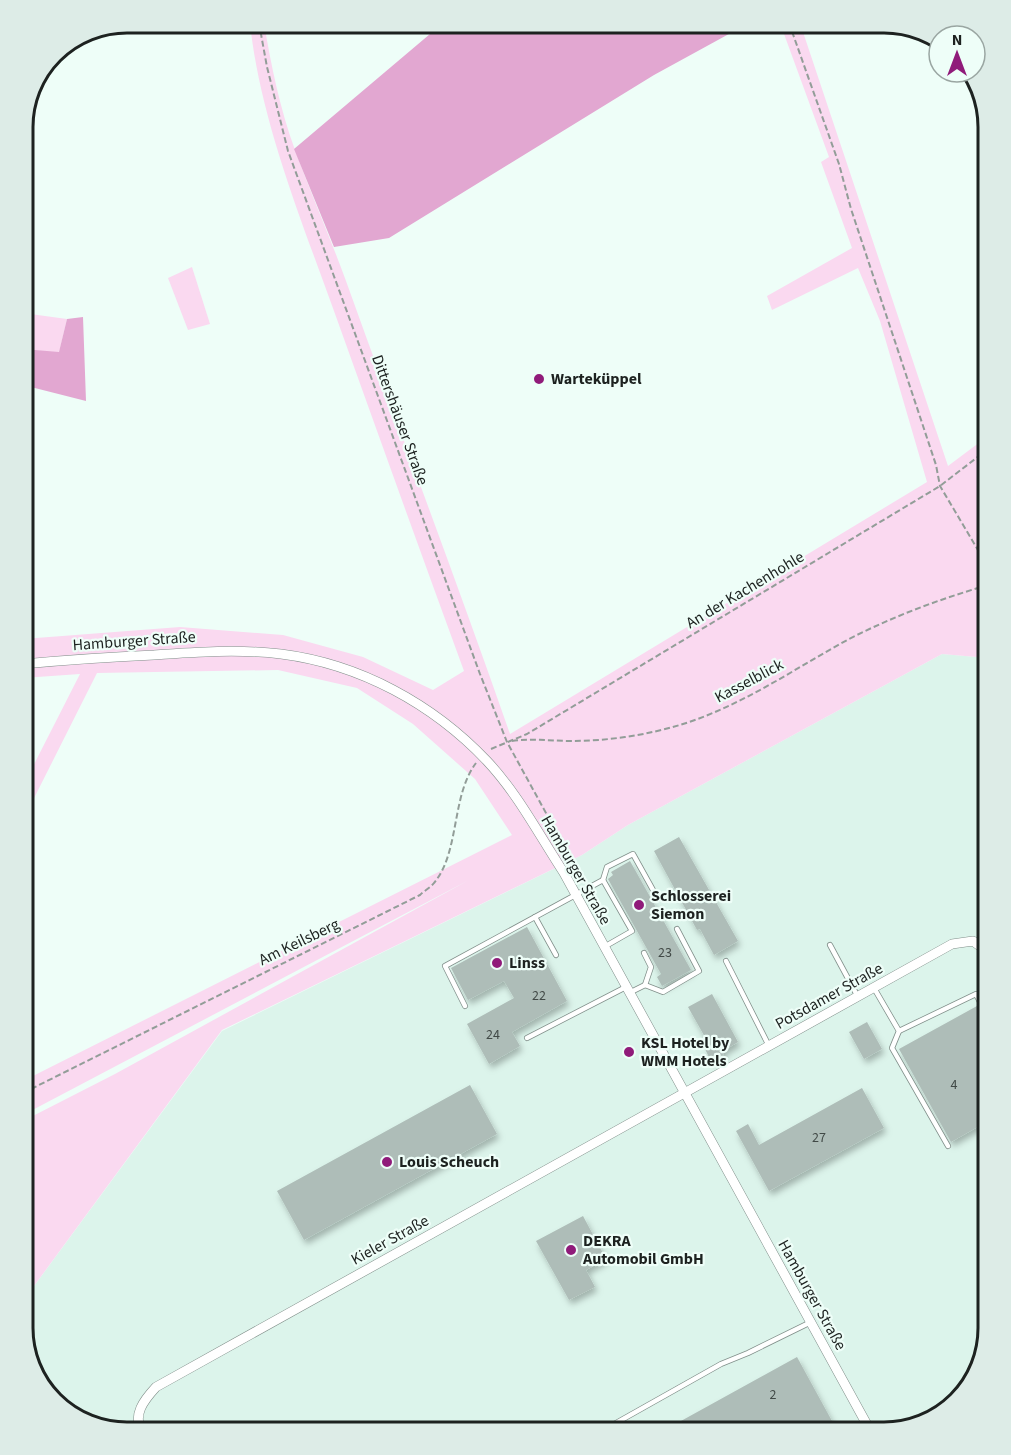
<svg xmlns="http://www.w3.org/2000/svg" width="1011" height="1455" viewBox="0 0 1011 1455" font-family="'Source Sans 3',sans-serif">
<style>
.built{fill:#dcf4eb}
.green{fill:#fad9f0}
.forest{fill:#e2a7d1}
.building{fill:#aebdb8;filter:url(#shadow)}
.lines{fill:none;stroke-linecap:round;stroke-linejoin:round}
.lane-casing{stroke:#818f8a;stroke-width:6}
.street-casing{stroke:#818f8a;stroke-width:10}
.path{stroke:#929d98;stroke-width:2;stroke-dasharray:6 3;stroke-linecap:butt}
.lane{stroke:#fff;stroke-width:4.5}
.street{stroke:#fff;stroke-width:9}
.poi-dot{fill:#901b7a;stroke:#eefef8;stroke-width:2}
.labels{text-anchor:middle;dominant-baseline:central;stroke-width:4.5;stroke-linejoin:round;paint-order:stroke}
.number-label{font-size:14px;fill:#414946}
.poi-label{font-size:16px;font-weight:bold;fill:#1d2220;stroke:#eefef8;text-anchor:start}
.street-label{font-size:16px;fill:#1d2220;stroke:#eefef8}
.rim{fill:none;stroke:#1d2220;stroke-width:3}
</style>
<defs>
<filter id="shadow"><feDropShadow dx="2.5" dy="4.5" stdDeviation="3" flood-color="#0004"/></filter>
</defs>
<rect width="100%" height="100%" fill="#eefef8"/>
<!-- built -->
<polygon class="built" points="942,654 988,658 988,1328 974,1380 936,1418 884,1432 121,1432 75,1418 37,1380 23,1327 23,1301 222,1031 582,855 628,825"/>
<!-- green -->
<g class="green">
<path d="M250 23H264C271 65 280 109 295 150 311 194 330 237 346 281 400 432 457 582 510 734L927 482 880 321 858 268 772 310 767 296 852 248 821 162 829 157 780 23H800L948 466 988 436V658L942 654 628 825 582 855 222 1030 23 1301V1121L115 1074 469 880 23 1115V1081L512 835 475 779 413 724 357 688 278 670 97 673 23 820V786L80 674 23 678V639L180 627 283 635 363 657 433 690 464 671C420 551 377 431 334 311 301 219 260 119 250 23Z"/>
<polygon points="192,267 210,324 188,330 168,278"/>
<polygon points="23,313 67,319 59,353 23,349"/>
</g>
<!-- forest -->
<g class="forest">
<polygon points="443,23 749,23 654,75 389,238 334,247 294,149"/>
<polygon points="83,317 86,401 23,385 23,349 59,352 67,319"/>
</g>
<!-- building -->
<g class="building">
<polygon points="679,837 738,941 714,955 700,929 697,930 654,851"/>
<polygon points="630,861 691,970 662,986 657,977 661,974 608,879 613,875 611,872"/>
<polygon points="527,927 567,1001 512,1032 520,1046 489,1064 467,1024 514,998 504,981 468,1000 451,968"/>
<polygon points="712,994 738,1042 723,1051 724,1054 711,1061 705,1049 710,1046 688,1007"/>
<polygon points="977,1006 988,1027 988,1121 951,1142 899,1049"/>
<polygon points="867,1022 882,1049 864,1059 849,1032"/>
<polygon points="470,1085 497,1134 304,1240 277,1191"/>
<polygon points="862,1088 884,1128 769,1191 736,1131 748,1124 759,1145"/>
<polygon points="583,1216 606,1259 586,1270 595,1287 569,1300 536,1241"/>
<polygon points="797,1357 838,1432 661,1432"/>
</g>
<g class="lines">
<defs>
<g id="lane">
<polyline points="603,880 607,867 633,854 658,899"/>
<polyline points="535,917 556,955"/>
<polyline points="830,945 858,997"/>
<polyline points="644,953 651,967 645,985"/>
<polyline points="726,961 769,1046"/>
<polyline points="874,988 899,1031 892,1048 948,1146"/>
<polyline points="629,993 645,985 663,992 699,971 677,929"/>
<polyline points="465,1006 445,966 603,880 632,931 604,947"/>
<polyline points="899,1031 976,994 988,1018"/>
<polyline points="527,1038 626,987"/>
<polyline points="600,1432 721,1364 748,1353 809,1323"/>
</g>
<g id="street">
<path d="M23 664C66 660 110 657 154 655 196 652 239 649 281 654 360 664 433 704 487 761 518 794 539 835 564 873L871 1432"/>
<path d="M142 1432C132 1415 144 1400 156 1387L952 944 973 941 988 952"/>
</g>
</defs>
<!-- lane casing -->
<use href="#lane" class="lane-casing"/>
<!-- street casing -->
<use href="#street" class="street-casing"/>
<!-- path -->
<g class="path">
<polyline points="259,23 267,67 288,151 480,674 507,742 552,824 553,836"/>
<polyline points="789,23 839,164 851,209 936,465 940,486 988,567"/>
<path d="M512 741C532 738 551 741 571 741 608 741 648 735 683 724 743 705 794 669 849 639 894 616 940 599 988 585"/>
<polyline points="491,749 527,734 940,486 988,449"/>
<path d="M23 1093 420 895C424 891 430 888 434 883 460 852 451 796 476 763"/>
</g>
<!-- lane -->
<use href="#lane" class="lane"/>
<!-- street -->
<use href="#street" class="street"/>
</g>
<!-- markers -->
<g class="poi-dot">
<circle cx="539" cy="379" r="6"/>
<circle cx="639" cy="905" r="6"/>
<circle cx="497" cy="963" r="6"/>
<circle cx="629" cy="1052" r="6"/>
<circle cx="387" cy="1162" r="6"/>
<circle cx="571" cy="1250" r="6"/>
</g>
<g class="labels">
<!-- number labels -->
<g class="number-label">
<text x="665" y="953">23</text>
<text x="539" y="996">22</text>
<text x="493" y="1035">24</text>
<text x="954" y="1085">4</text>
<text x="819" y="1138">27</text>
<text x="773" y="1395">2</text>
</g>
<!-- poi labels -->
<g class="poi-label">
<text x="551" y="379">Warteküppel</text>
<text x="651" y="896">Schlosserei<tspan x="651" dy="18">Siemon</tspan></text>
<text x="509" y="963">Linss</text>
<text x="641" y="1043">KSL Hotel by<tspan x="641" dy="18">WMM Hotels</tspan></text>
<text x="399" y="1162">Louis Scheuch</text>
<text x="583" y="1241">DEKRA<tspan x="583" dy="18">Automobil GmbH</tspan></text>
</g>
<!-- street labels -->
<g class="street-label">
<text transform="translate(400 420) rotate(70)">Dittershäuser Straße</text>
<text transform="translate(745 590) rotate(-31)">An der Kachenhohle</text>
<text transform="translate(134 641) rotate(-4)">Hamburger Straße</text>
<text transform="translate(749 681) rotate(-28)">Kasselblick</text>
<text transform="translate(576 870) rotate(60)">Hamburger Straße</text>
<text transform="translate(299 942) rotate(-26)">Am Keilsberg</text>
<text transform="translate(829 996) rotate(-29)">Potsdamer Straße</text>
<text transform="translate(390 1240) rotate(-29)">Kieler Straße</text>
<text transform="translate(812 1295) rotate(61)">Hamburger Straße</text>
</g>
</g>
<!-- crop -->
<path d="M0 0H1011V1455H0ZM127 33H884A94 94 0 0 1 978 127V1328A94 94 0 0 1 884 1422H127A94 94 0 0 1 33 1328V127A94 94 0 0 1 127 33Z" fill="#ddece7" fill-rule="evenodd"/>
<path class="rim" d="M127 33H884A94 94 0 0 1 978 127V1328A94 94 0 0 1 884 1422H127A94 94 0 0 1 33 1328V127A94 94 0 0 1 127 33Z"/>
<!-- north arrow -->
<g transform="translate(957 54)"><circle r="28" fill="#eefef8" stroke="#9aa6a2" stroke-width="1.5"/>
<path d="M0-4.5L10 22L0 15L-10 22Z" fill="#901b7a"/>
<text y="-9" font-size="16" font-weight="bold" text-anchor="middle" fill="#1d2220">N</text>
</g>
</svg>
